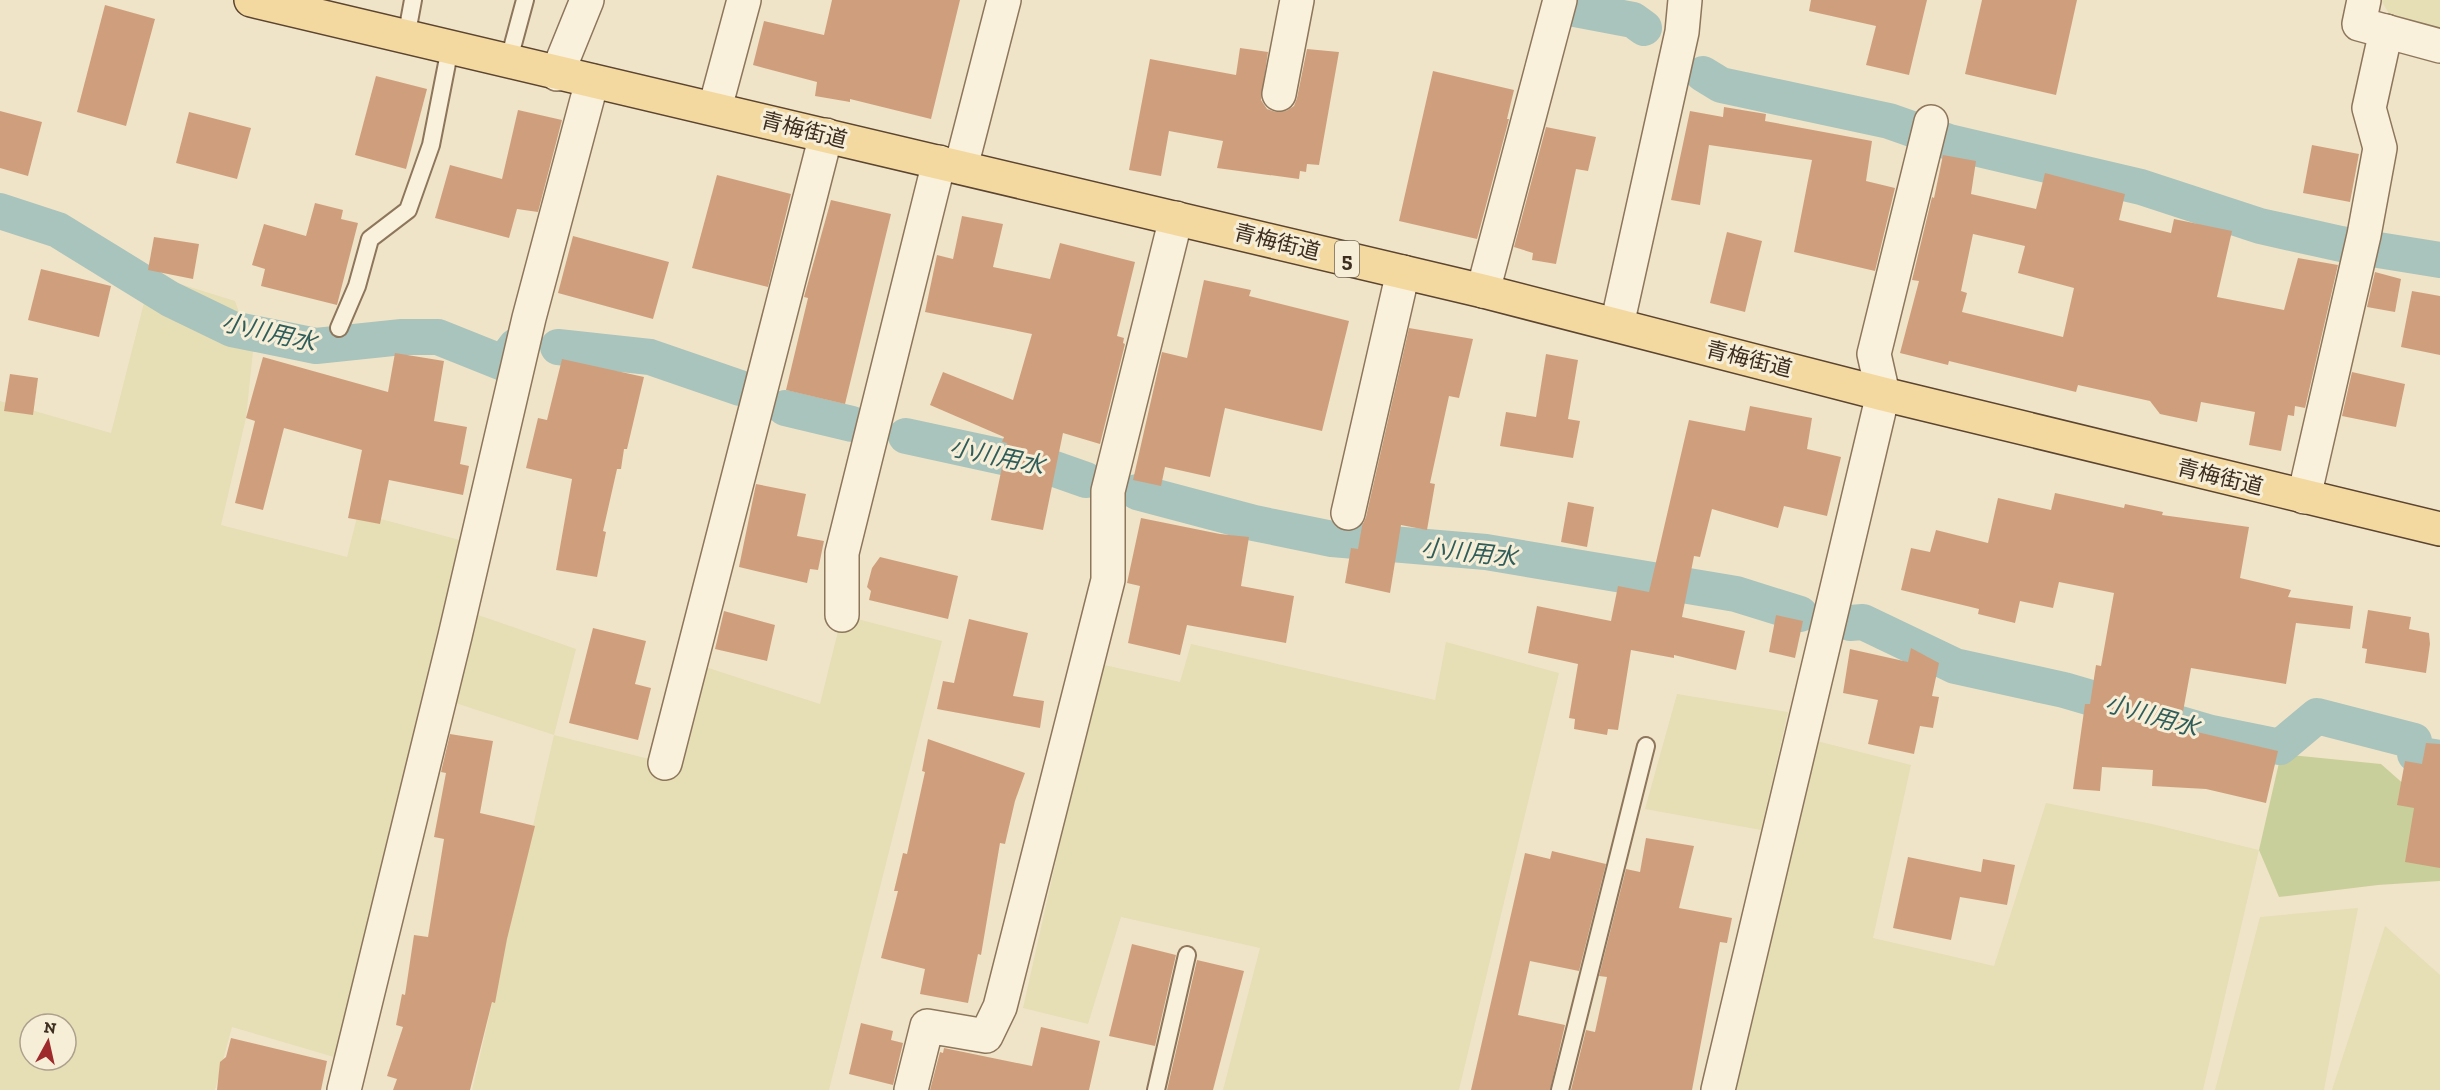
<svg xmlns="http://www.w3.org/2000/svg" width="2440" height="1090" viewBox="0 0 2440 1090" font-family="'Zilla Slab','Noto Sans JP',serif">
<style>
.farmland{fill:#e6deb5;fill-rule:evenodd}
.green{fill:#c9cf9b}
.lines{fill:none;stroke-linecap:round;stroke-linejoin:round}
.canal{stroke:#a9c4bc;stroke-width:36}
.building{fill:#cf9f7d;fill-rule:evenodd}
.lane-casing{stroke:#8d765c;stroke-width:20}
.street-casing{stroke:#8d765c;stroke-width:36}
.primary-casing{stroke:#5b4430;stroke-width:36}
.lane{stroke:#faf1dc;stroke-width:16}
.street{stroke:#faf1dc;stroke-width:33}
.primary{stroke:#f3d9a0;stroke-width:33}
.labels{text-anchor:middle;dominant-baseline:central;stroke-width:6;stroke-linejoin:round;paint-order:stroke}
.shield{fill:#f7eed8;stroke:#756857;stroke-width:1.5}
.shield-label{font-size:21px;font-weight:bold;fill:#3d2e20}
.street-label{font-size:22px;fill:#3d2e20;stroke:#f7eed8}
.water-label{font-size:24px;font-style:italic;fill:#2f5d5a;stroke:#f7eed8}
</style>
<rect width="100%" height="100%" fill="#f0e4c8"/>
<!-- farmland -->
<g class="farmland">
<polygon points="2381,0 2440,0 2440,29 2391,17"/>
<path d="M151 275 235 301 253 351 246 418 221 525 347 557 358 513 475 544 351 1062 232 1027 215 1090H0V401L111 433ZM30 1024H66V1060H30Z"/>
<polygon points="461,609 576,649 554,735 665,763 690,662 820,704 842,615 942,641 829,1090 472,1090 554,735 440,698"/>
<polygon points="1446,642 1559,673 1459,1090 1223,1090 1260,948 1121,917 1088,1024 1023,1008 1100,664 1180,682 1191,644 1435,700"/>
<polygon points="1677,694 1788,712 1761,830 1645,809"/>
<polygon points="1817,741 1911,765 1873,938 1994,966 2046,803 2152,824 2259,850 2203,1090 1736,1090"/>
<polygon points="2358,908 2324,1090 2215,1090 2260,917"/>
<polygon points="2385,926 2440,975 2440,1090 2332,1090"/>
</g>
<!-- green -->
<polygon class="green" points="2281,754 2381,764 2440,816 2440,881 2378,885 2279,897 2259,850"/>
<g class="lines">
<!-- canal -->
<g class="canal">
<polyline points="1575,9 1633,20 1644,28"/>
<polyline points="1703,74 1721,85 1889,121 1949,142 2141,187 2260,226 2341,244 2440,260"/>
<polyline points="0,211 58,230 170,299 232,329 316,346 402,337 438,337 503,363 516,346"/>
<polyline points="558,347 650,357 740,388"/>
<polyline points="785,408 852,424"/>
<polyline points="906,436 1049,467 1086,480"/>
<polyline points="1137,492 1254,523 1332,539 1486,552 1736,594 1800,614"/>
<polyline points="1850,623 1863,622 1955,666 2064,690 2211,733 2280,747 2317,716 2414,741 2415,754 2440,758"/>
</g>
</g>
<!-- building -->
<g class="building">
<polygon points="832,0 960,0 931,119 850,99 850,102 815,96 817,82 753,65 764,21 824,35"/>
<polygon points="1811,0 1927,0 1909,75 1866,65 1876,26 1809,11"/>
<polygon points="1982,0 2077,0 2056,95 1965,74"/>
<polygon points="105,5 155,19 126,126 77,112"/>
<polygon points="1240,48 1268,52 1261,100 1267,109 1276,112 1286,111 1294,106 1297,98 1307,49 1339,52 1319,165 1307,164 1306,172 1300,171 1299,179 1217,168 1223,141 1169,131 1161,176 1129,170 1150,59 1236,75"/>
<polygon points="1433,71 1514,90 1507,119 1509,119 1477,239 1399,221"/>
<polygon points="376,76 427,89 406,169 355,155"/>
<polygon points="1724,107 1766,114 1765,121 1872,141 1866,181 1895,188 1875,271 1794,252 1812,160 1709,145 1700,205 1671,200 1690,111 1723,117"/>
<polygon points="518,110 562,120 538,212 517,209 509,238 435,218 450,165 502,179"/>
<polygon points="0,111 42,122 28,176 0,168"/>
<polygon points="189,112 251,128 237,179 176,163"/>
<polygon points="1546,127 1596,137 1588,171 1576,169 1556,264 1532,260 1533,253 1514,247"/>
<polygon points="2312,145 2359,154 2350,202 2303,193"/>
<path d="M1943 155 1976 161 1971 194 2036 209 2045 173 2125 194 2119 220 2171 233 2174 219 2232 231 2217 297 2284 310 2298 258 2338 265 2305 408 2295 406 2294 416 2288 415 2281 451 2249 445 2255 412 2201 402 2197 422 2160 414 2150 401 2078 385 2076 392 1949 361 1948 365 1900 353 1919 281 1912 280 1932 197 1934 198ZM1973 234 2025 246 2018 273 2074 288 2063 337 1962 312 1967 293 1961 291Z"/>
<polygon points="717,175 791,194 768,287 692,268"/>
<polygon points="831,200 891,214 845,404 786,390 808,298 804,297"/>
<polygon points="315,203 343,210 341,219 358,223 337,305 261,286 265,269 252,265 264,224 306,236"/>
<polygon points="962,216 1003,224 993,267 1050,279 1060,243 1135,262 1117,336 1124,338 1123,343 1125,344 1100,444 1063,433 1043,530 991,520 1007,443 1002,442 1004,437 930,405 943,372 1013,400 1032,334 925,312 937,255 953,259"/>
<polygon points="1727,232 1762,241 1745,312 1710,303"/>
<polygon points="573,236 669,262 653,319 558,293"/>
<polygon points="154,237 199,244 193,279 148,270"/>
<polygon points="41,269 111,286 99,337 28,320"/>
<polygon points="2375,272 2401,279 2395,312 2367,307"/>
<polygon points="1204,280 1251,290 1249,296 1349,321 1322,431 1225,408 1210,477 1165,467 1161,486 1133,480 1162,352 1187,358"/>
<polygon points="2412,291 2440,296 2440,355 2401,347"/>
<polygon points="1409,328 1473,339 1459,398 1449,396 1430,483 1435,484 1427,530 1401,525 1390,593 1345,583 1351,548 1358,549 1362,526 1366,517"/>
<polygon points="395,353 444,361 434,421 467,427 460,464 469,466 463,495 389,480 380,524 348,518 362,450 284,428 263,510 235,503 255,421 246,418 263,357 388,392"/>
<polygon points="1546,354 1578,360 1568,419 1580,421 1573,458 1500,446 1506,412 1536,417"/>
<polygon points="562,359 644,377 627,449 624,449 621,469 617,469 603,531 606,532 597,577 556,570 572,479 526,468 538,418 547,420"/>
<polygon points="2352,372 2405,384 2396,427 2342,416"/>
<polygon points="10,374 38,378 33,415 4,411"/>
<polygon points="1750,406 1812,418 1807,449 1841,457 1827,516 1784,506 1778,528 1712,509 1700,557 1694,556 1682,617 1745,631 1736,670 1674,655 1674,658 1631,650 1618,730 1608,729 1607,735 1574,729 1575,719 1569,718 1578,664 1528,653 1537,606 1611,621 1618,586 1649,592 1689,420 1745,431"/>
<polygon points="756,484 806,494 797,536 824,541 818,570 810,569 807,583 739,567"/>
<polygon points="2055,493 2124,508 2125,504 2163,512 2162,515 2249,527 2240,578 2291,590 2288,597 2353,606 2350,629 2296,623 2286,684 2191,668 2180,728 2278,751 2266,803 2206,789 2152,786 2153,770 2102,767 2100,791 2073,789 2085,704 2090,704 2096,665 2101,666 2114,593 2059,582 2053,608 2020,601 2015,623 1978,614 1979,609 1901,590 1911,548 1930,552 1936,530 1988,543 1998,498 2051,510"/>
<polygon points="1568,502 1594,507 1587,547 1561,542"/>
<polygon points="1141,518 1220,534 1249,537 1241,586 1294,596 1286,643 1187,625 1180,655 1128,643 1140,586 1127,583"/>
<polygon points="880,557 958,576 948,619 869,600 871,591 867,587 872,568"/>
<polygon points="2368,610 2411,617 2409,629 2429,633 2430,644 2426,673 2365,663 2367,649 2362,648"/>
<polygon points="724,611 775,625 767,661 715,649"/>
<polygon points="1776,615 1803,621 1795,658 1769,652"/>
<polygon points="969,619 1028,633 1013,696 1044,701 1040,728 937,709 943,681 954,683"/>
<polygon points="593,628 646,641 635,684 651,688 638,740 569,723"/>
<polygon points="1911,648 1939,663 1932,696 1939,697 1933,728 1920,726 1914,754 1868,744 1878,700 1843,693 1850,649 1908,662"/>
<polygon points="450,734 493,741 480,813 535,826 507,939 495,1003 492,1002 470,1090 393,1090 397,1079 387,1076 403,1027 396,1025 402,994 405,995 414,935 428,937 444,839 434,837 446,773 441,772"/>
<polygon points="928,739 1025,773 1015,801 1005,844 1000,843 981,955 978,954 968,1003 920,994 925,969 881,958 898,891 894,891 903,853 907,854 925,772 922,771"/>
<polygon points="2426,743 2440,744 2440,868 2405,862 2414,808 2397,805 2405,761 2422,764"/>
<polygon points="1646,838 1694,846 1679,908 1732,918 1727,943 1720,942 1692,1090 1571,1090 1586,1030 1595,1032 1607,977 1599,976 1626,869 1640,872"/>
<polygon points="1552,851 1606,864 1579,971 1530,961 1518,1015 1565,1025 1550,1090 1471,1090 1525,853 1550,859"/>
<polygon points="1908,857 1981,872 1983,859 2015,865 2007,905 1960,897 1951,940 1893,928"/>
<polygon points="1132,944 1176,955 1155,1046 1109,1036"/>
<polygon points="1197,960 1244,971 1213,1090 1167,1090"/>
<polygon points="861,1023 893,1031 891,1040 903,1043 893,1085 849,1074"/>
<polygon points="1041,1027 1100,1041 1089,1090 930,1090 940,1052 943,1053 944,1048 1032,1066"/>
<polygon points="231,1038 327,1061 321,1090 217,1090 220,1062 226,1057"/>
</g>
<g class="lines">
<defs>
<g id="lane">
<polyline points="406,38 413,0"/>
<polyline points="508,63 525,0"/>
<polyline points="339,328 357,286 370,239 408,210 431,145 450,48"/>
<polyline points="1156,1090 1187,955"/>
<polyline points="1560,1090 1646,746"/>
</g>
<g id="street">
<polyline points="2364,0 2359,24 2440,46"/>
<polyline points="557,74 587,0"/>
<polyline points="1279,94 1297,0"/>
<polyline points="715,108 744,0"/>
<polyline points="961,167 1004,0"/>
<polyline points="1483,291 1560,0"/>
<polyline points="1617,325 1682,32 1685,0"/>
<polyline points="2304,497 2364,235 2380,148 2369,108 2386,31"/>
<polyline points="1348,513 1403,272"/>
<polyline points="842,615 842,553 939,162"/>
<polyline points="665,763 826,135"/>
<polyline points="344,1090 455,636 529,318 592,81"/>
<polyline points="911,1090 927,1026 986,1036 1000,1007 1108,580 1108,491 1176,218"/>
<polyline points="1718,1090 1883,394 1874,354 1931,122"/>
</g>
<polyline id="primary" points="251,0 1483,291 1883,394 2440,529"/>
</defs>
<!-- lane casing -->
<use href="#lane" class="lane-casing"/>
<!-- street casing -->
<use href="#street" class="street-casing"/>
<!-- primary casing -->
<use href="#primary" class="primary-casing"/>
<!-- lane -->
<use href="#lane" class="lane"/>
<!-- street -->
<use href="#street" class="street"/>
<!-- primary -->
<use href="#primary" class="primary"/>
</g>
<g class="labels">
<!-- shield labels -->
<rect class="shield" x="1335" y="241" width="24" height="36" rx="4.5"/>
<g class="shield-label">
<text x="1347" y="259">5</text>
</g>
<!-- street labels -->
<g class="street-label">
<text transform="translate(804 130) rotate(14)">青梅街道</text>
<text transform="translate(1277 242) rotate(14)">青梅街道</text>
<text transform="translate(1749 359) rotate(14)">青梅街道</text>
<text transform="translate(2220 477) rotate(14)">青梅街道</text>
</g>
<!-- water labels -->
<g class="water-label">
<text transform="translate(269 332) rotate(13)">小川用水</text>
<text transform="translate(997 456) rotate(12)">小川用水</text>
<text transform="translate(1469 552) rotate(6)">小川用水</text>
<text transform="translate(2152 715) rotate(16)">小川用水</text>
</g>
</g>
<!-- north arrow -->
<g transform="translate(48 1042) rotate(8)"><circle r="28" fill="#f7eed8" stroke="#ada18e" stroke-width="1.5"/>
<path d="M0-4.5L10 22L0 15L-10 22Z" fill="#9e2a2b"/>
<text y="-9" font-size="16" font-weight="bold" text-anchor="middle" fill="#3d2e20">N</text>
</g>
</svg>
